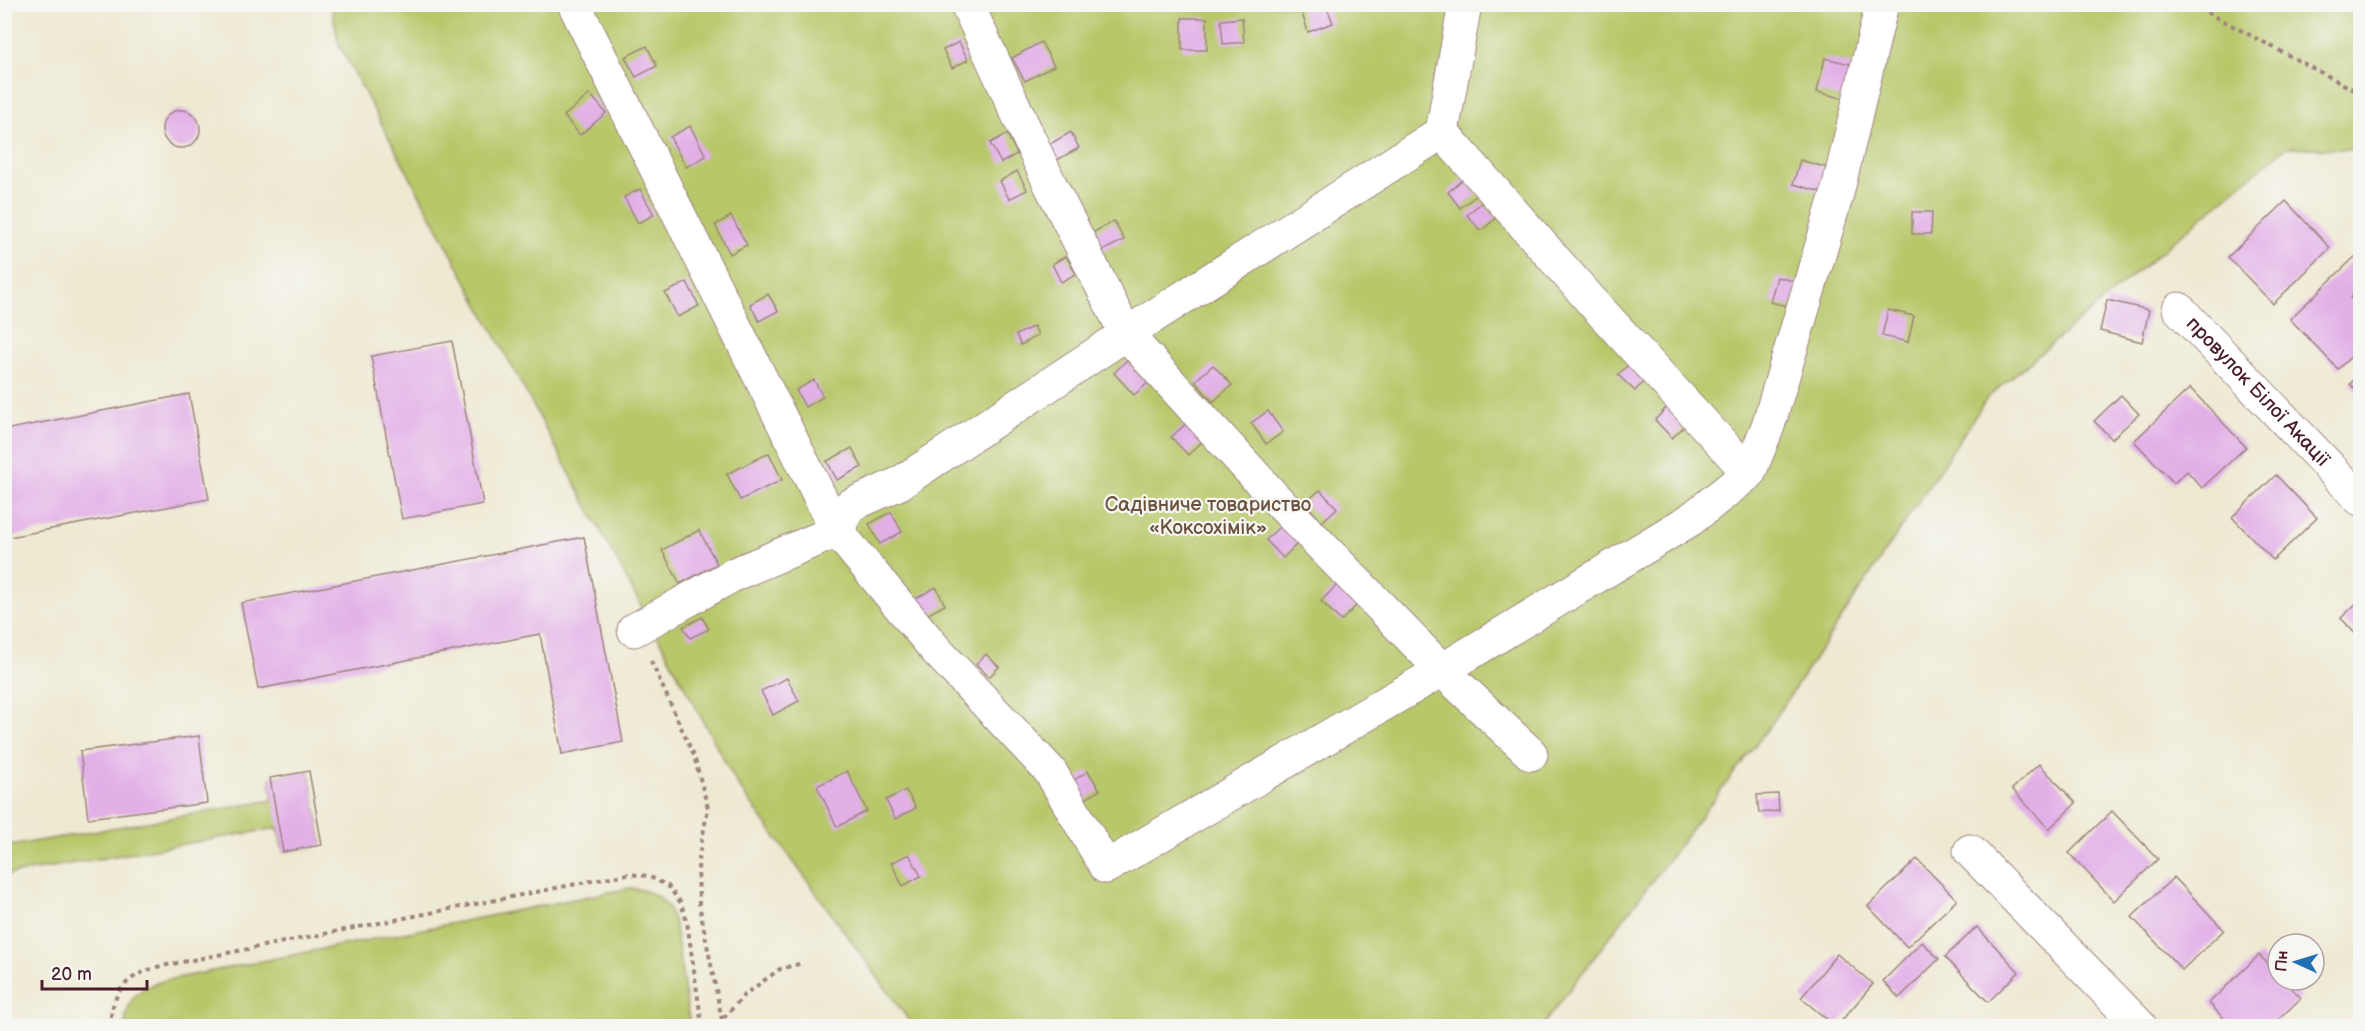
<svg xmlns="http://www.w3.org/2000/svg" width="2365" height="1031" viewBox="0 0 2365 1031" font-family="'Balsamiq Sans',sans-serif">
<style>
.green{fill:#b8c769;stroke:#81734a;stroke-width:1.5}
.building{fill:#e2afe7}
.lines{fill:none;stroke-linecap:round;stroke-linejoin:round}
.minor-casing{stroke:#9c847e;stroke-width:35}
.path{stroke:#9c847e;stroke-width:4;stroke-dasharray:4.5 4.5;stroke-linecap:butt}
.minor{stroke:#fff;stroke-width:33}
.labels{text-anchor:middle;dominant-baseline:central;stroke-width:4.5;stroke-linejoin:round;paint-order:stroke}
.street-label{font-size:20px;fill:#4a1f2b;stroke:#f6f6f2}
.park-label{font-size:20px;fill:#6b513e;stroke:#f6f6f2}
</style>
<rect width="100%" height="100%" fill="#f6f6f2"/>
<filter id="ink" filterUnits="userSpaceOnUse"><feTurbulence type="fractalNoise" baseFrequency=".0167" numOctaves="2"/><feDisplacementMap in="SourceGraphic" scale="12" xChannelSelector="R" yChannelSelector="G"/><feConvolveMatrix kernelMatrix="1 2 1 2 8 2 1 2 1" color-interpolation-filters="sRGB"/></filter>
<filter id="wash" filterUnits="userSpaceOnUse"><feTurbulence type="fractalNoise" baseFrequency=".008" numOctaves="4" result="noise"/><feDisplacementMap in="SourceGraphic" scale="24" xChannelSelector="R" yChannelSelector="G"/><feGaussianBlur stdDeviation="1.35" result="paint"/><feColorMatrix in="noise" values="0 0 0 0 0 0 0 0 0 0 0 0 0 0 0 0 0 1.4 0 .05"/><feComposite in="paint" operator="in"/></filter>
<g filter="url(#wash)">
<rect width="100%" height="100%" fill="#eee9d1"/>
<!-- green -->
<g class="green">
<polygon points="331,5 2360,5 2360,150 2286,147 1987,398 1772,723 1542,1026 913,1026 737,784 339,45"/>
<polygon points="309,771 322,845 283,852 278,828 5,875 5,847 273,800 270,778"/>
<path d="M630 888C657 891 668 900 675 926L690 1026H125C127 999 136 989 162 981Z"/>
</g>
<g id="blocks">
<!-- building -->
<g class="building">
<polygon points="1316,5 1326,5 1333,23 1308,32 1301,10"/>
<rect x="1182" y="18" width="25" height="32"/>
<polygon points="1242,18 1244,42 1223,44 1221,20"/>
<polygon points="959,42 968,60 952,68 943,50"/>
<polygon points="1041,42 1054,66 1025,81 1012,58"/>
<polygon points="647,46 657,66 636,77 625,57"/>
<polygon points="1825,58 1854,65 1846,99 1817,92"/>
<polygon points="590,94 606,113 580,135 564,116"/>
<circle cx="181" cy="129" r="19"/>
<polygon points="690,126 706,156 686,167 670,137"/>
<polygon points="1071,132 1079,148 1057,160 1048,145"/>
<polygon points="1007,134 1017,154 1001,163 990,143"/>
<polygon points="1800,160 1828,168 1821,192 1793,184"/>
<polygon points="1017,171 1027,190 1009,199 1000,181"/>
<polygon points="1463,179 1477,195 1460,208 1448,192"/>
<polygon points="640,189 654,215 638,223 624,197"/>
<polygon points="2286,201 2330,248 2273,304 2228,257"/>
<polygon points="1482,202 1496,218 1481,231 1467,215"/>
<polygon points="1912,212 1932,212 1931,234 1912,234"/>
<polygon points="731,216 747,245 730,254 715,225"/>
<polygon points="1114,221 1124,240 1100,252 1090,234"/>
<polygon points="2360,252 2360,288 2350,298 2360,309 2360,348 2338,369 2290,319"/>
<polygon points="1066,256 1076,274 1061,282 1052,264"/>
<polygon points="1777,277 1798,282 1792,307 1770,302"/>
<polygon points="687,282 699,306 678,317 665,293"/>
<polygon points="768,294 778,311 759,321 750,304"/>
<polygon points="2107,300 2149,310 2142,342 2100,331"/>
<polygon points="1888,310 1914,316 1908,342 1882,336"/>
<polygon points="1034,326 1038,335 1021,345 1016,335"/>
<polygon points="452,341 483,504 402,519 371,356"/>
<polygon points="1127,360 1148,383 1134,395 1114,373"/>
<polygon points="1632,361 1648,377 1635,391 1618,375"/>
<polygon points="1213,365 1232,385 1213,402 1195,381"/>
<polygon points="2360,373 2360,395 2350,384"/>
<polygon points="814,380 823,397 805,407 796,390"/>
<polygon points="2190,388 2246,447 2202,488 2187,471 2174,483 2134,441"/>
<polygon points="189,394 209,499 4,538 4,430"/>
<polygon points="2121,395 2139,414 2112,439 2094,421"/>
<polygon points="1668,406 1687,424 1672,438 1655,420"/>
<polygon points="1268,411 1283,432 1266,444 1251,423"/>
<polygon points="1189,421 1205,439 1188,455 1171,437"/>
<polygon points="852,448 862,467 837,480 827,461"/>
<polygon points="769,453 782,480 740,500 727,474"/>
<polygon points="2276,475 2317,518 2273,560 2232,517"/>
<polygon points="1320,490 1337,508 1322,522 1305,503"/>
<polygon points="891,512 902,532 880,544 869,524"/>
<polygon points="1285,521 1302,539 1283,558 1266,540"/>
<polygon points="699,530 717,564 680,584 662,550"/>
<polygon points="584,537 623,742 562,754 540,634 258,689 241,603"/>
<polygon points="1342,580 1361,601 1341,621 1321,601"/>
<polygon points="936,587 945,605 925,616 915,599"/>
<polygon points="2360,600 2360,639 2341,618"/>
<polygon points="702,617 709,629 690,638 683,627"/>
<polygon points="986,654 999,667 989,677 976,664"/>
<polygon points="787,678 799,701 773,715 761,691"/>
<polygon points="199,736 207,803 88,818 80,751"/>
<polygon points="2039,764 2076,803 2049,829 2012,789"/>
<polygon points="309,771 322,845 283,852 270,778"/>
<polygon points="847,771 867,811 837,827 817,786"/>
<polygon points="1088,771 1100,790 1081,802 1070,783"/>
<polygon points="906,790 916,808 895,819 886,800"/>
<polygon points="1778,794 1779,811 1759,813 1757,795"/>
<polygon points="2112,811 2158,859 2114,901 2069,853"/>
<polygon points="909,854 921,876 903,886 891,863"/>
<polygon points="1917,859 1957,900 1907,947 1868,906"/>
<polygon points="2174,877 2224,930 2182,970 2132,917"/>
<polygon points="1977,927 2019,972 1988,1002 1945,957"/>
<polygon points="1922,942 1939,959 1899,998 1883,981"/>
<polygon points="1837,954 1873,984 1837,1026 1835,1026 1801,998"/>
<polygon points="2259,955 2278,974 2278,980 2283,980 2301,998 2272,1026 2231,1026 2209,1003"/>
</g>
</g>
</g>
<g filter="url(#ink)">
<use href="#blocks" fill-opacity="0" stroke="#9c847e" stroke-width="1.5"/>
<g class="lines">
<defs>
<g id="minor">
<polyline points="574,4 837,531 937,651 1050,771 1106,867 1442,670 1690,520 1749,473 1768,426 1837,194 1882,4"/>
<polyline points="967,4 1050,184 1126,334 1276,499 1442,670 1531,754"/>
<polyline points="1465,4 1442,132 1595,305 1749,473"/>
<path id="s1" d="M2179 309 2360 499"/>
<polyline points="634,630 735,574 837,531 849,506 900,483 1126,334 1442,132"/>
<polyline points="1970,851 2140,1026"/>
</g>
</defs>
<!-- minor casing -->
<use href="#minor" class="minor-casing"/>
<!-- path -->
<g class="path">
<polyline points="2191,4 2360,93"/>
<polyline points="651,661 694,756 708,808 698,861 699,904 722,1020"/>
<path d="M110 1026C112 992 125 977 157 967L627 874 648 876 668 886 681 903 687 922 702 1026"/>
<polyline points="722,1026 722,1020 744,995 780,969 803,963"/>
</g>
<!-- minor -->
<use href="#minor" class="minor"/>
</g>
</g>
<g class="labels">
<!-- street labels -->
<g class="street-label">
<text stroke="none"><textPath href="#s1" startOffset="114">провулок Білої Акації</textPath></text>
</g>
<!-- park labels -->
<g class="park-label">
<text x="1208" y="505">Садівниче товариство<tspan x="1208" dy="23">«Коксохімік»</tspan></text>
</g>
</g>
<!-- margin -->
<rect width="2365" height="1031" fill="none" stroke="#f6f6f2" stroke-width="24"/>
<!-- north arrow -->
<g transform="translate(2296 962) rotate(274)"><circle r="28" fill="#f6f6f2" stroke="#b1a0a2" stroke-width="1.5"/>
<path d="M0-4.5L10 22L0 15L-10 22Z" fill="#1f6fb2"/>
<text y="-9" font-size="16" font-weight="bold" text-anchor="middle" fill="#4a1f2b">Пн</text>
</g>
<!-- scale -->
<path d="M42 980v9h105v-9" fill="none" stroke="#4a1f2b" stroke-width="3"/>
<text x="51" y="980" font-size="18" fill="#4a1f2b" stroke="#f6f6f2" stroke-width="4.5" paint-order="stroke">20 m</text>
</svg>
